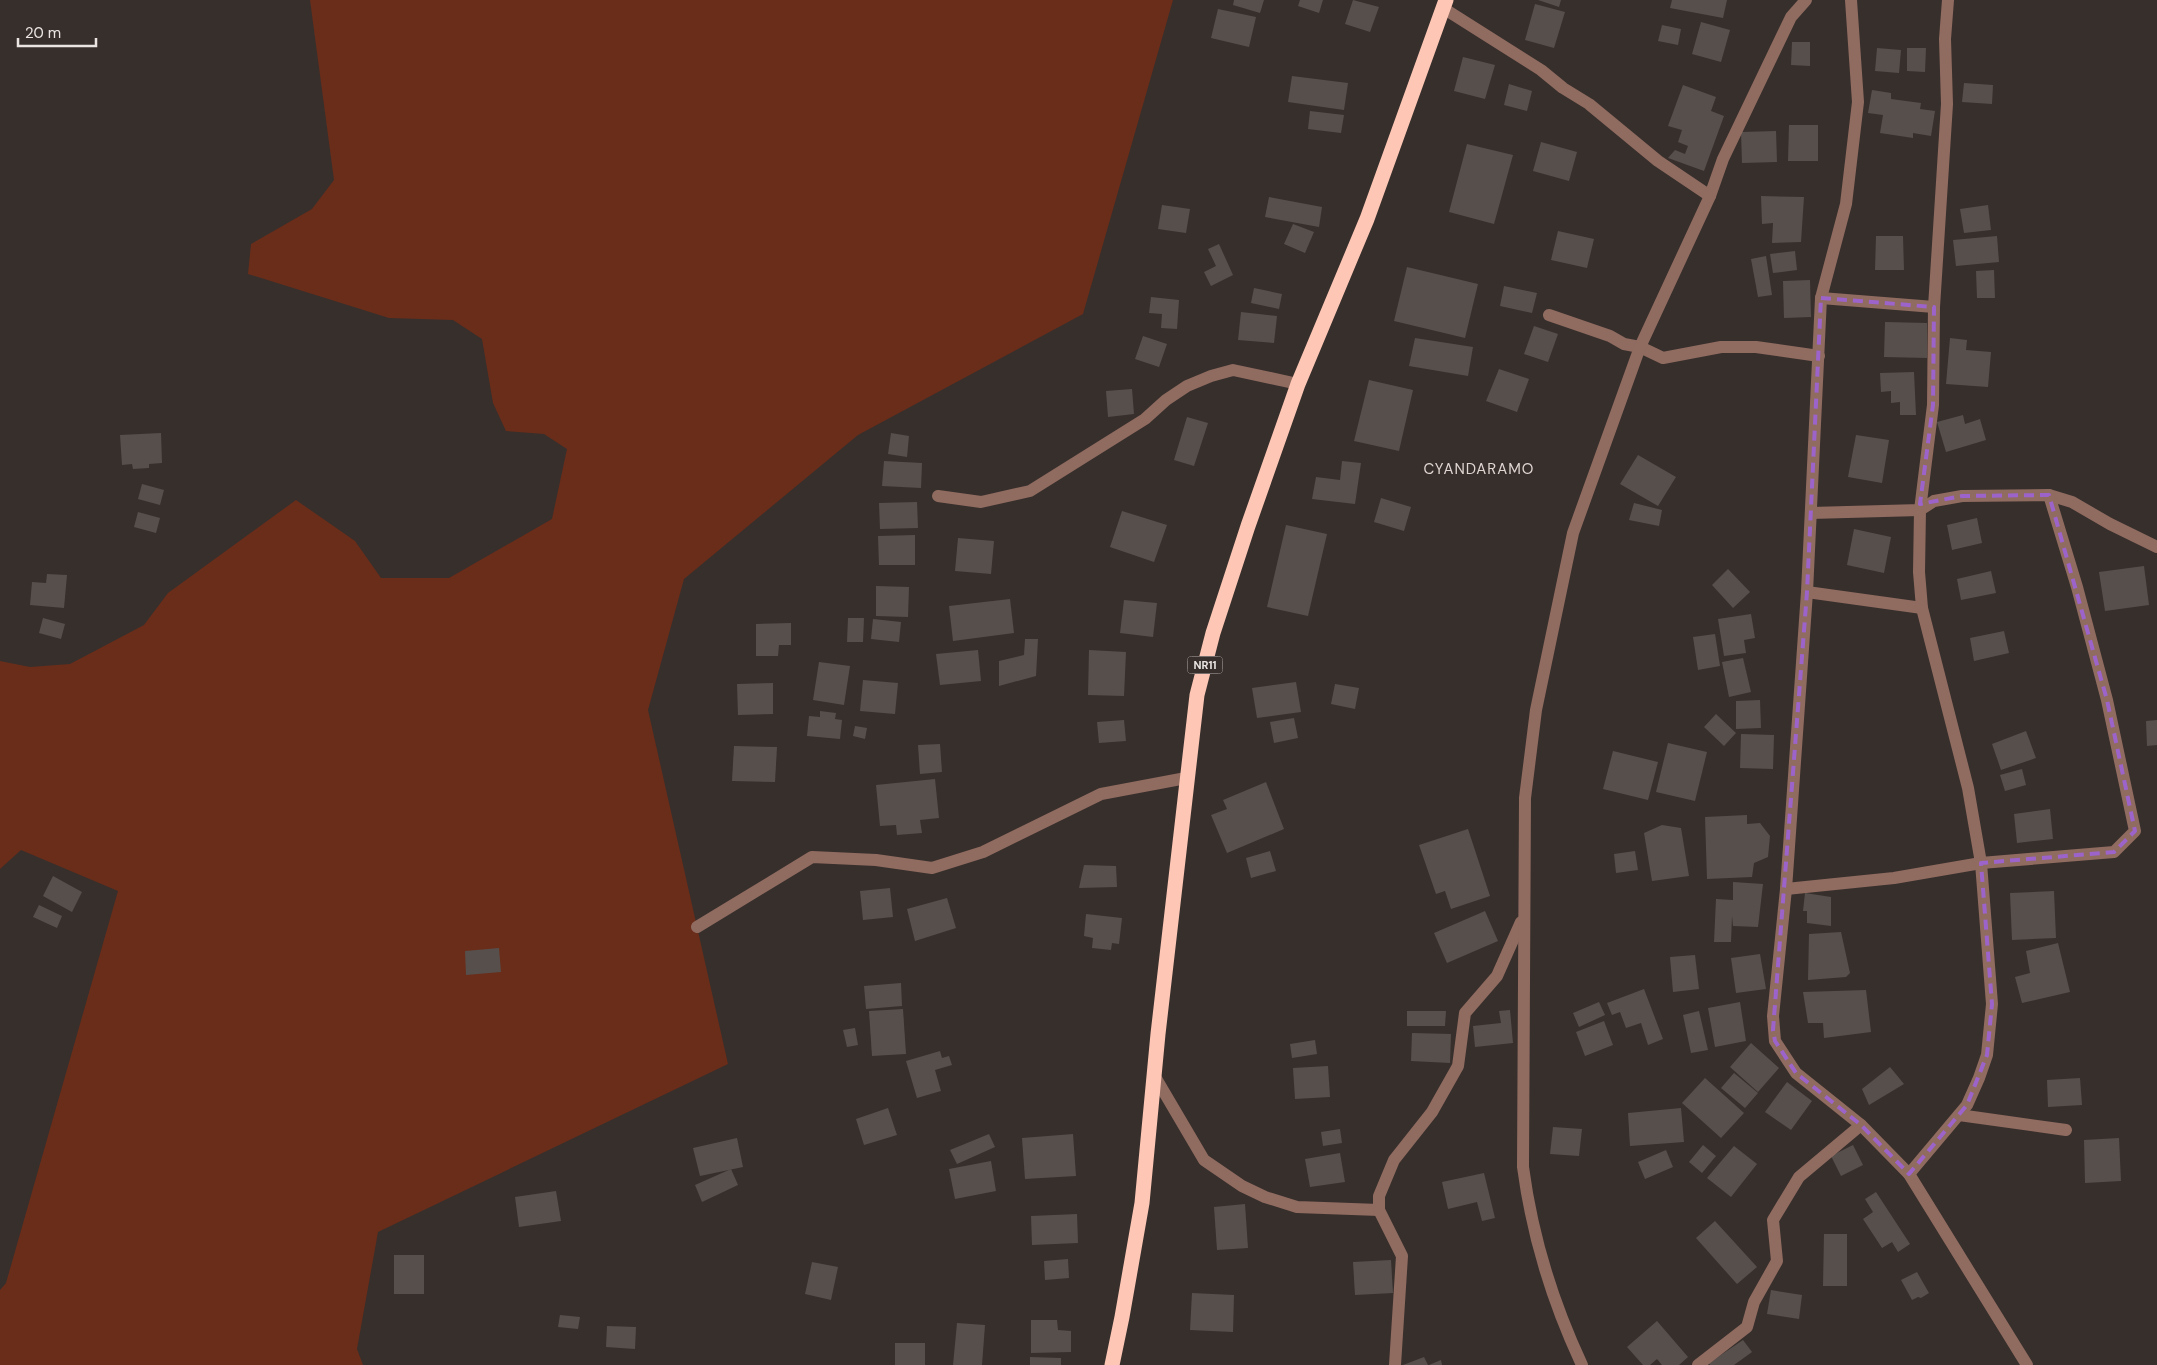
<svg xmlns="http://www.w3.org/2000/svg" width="2157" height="1365" viewBox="0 0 2157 1365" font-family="'DM Sans',sans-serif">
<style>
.green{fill:#6a2d1a}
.building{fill:#574f4c}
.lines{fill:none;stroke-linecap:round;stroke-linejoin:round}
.minor{stroke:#906b60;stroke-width:12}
.highway{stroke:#fdc6b5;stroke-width:15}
.marked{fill:none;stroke:#9c64ca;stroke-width:4;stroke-dasharray:10 6;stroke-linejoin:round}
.labels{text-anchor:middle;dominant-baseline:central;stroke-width:4;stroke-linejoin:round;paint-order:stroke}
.shield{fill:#372f2c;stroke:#b4aeac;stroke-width:1}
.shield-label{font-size:11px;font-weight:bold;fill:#eae5e3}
.quarter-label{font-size:15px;letter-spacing:1px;fill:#dfd5d1;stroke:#372f2c}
</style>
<rect width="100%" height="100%" fill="#372f2c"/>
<!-- green -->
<polygon class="green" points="310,0 1173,0 1083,314 858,435 684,579 648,710 728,1064 378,1232 357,1349 363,1365 0,1365 0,1290 6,1283 118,891 21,850 0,869 0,661 30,667 70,664 144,625 168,593 296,500 355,541 381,578 449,578 552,519 567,449 544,434 506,431 493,403 482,339 453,320 389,318 248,274 251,244 312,209 334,180"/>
<!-- building -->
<g class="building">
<polygon points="1234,0 1264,0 1260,13 1233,5"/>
<polygon points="1300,0 1323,0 1319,13 1298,6"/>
<polygon points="1353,0 1379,7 1370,32 1345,24"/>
<polygon points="1538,0 1561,0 1559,7"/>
<polygon points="1672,0 1727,0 1723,18 1670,8"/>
<polygon points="1535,4 1565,12 1554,48 1525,40"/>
<polygon points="1218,9 1256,17 1249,47 1211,38"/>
<polygon points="1701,22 1730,30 1721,62 1692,54"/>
<polygon points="1662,25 1681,29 1678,45 1658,41"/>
<polygon points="1792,42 1810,42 1810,66 1791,65"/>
<polygon points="1877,48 1901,50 1899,73 1875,71"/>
<polygon points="1907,48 1926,48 1925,72 1907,71"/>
<polygon points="1463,57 1495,65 1485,99 1454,91"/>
<polygon points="1292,76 1348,83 1344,110 1288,102"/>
<polygon points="1964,83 1993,85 1992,104 1962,102"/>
<polygon points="1509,84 1532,91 1527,111 1504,105"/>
<polygon points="1683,85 1716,97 1711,111 1724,116 1704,171 1668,158 1675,150 1685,154 1688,146 1678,142 1682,130 1668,126"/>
<polygon points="1872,90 1891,93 1891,99 1921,103 1920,109 1935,111 1931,136 1913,133 1913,138 1880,133 1883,115 1868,113"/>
<polygon points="1310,111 1344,115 1341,133 1308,129"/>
<polygon points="1789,125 1818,125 1818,161 1788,161"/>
<polygon points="1776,131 1777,162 1742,163 1741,132"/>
<polygon points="1541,142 1577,152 1569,181 1533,171"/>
<polygon points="1467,144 1513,155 1494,224 1449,212"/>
<polygon points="1761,196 1804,197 1801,242 1772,243 1773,223 1762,224"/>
<polygon points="1269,197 1322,207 1319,227 1265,217"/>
<polygon points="1162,205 1190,209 1186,233 1158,229"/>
<polygon points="1988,205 1991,230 1964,233 1960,209"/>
<polygon points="1293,224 1314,232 1305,253 1284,244"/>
<polygon points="1558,231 1594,239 1587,268 1551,260"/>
<polygon points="1876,236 1903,236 1904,270 1875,270"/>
<polygon points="1997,236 1999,262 1956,266 1953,240"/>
<polygon points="1219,244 1233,275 1211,286 1204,272 1216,266 1208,249"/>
<polygon points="1795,251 1797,270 1773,273 1770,254"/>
<polygon points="1766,256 1772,295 1758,297 1751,259"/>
<polygon points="1407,267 1478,284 1465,338 1394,321"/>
<polygon points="1994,270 1995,298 1977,298 1976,271"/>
<polygon points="1810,280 1811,317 1784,318 1783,281"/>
<polygon points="1504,286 1537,293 1532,313 1500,306"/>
<polygon points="1254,288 1282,294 1279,309 1251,303"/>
<polygon points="1151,297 1179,300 1177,329 1161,328 1162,314 1149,313"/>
<polygon points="1241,312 1277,316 1274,343 1238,340"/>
<polygon points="1885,322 1927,323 1927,358 1884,357"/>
<polygon points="1534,326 1558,334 1548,362 1524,354"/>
<polygon points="1143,336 1167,344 1159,367 1135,359"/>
<polygon points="1415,338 1473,347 1468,376 1409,366"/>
<polygon points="1950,338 1967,340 1966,350 1991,352 1988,387 1946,384"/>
<polygon points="1499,369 1529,379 1517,412 1486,401"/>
<polygon points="1914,372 1916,415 1900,415 1900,402 1891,403 1891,391 1881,392 1880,373"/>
<polygon points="1369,380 1413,390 1399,451 1354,441"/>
<polygon points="1132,389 1134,414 1108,417 1106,391"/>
<polygon points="1963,415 1965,424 1980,419 1986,440 1946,452 1937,422"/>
<polygon points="1187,417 1208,423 1194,466 1174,460"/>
<polygon points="161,433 162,463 149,464 149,468 133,469 132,464 122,465 120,435"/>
<polygon points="891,433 909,436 907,457 888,454"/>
<polygon points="1856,435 1889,440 1882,483 1848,477"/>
<polygon points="1638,455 1676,477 1658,506 1620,484"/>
<polygon points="884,461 922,463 921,488 882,486"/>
<polygon points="1342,461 1361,463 1355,504 1312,499 1316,477 1340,480"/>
<polygon points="142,484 164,490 160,505 138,499"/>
<polygon points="1381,498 1411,507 1404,531 1374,522"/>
<polygon points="917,502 918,528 880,529 879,503"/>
<polygon points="1634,503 1662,510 1659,526 1629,520"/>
<polygon points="1122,511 1167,525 1154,562 1110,547"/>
<polygon points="138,512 160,518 156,533 134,527"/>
<polygon points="1977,518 1982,543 1952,550 1947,525"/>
<polygon points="1286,525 1327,534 1308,616 1267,607"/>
<polygon points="1854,529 1891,537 1884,573 1847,565"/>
<polygon points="915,535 915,565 879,565 878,536"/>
<polygon points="958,538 994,541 991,574 955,571"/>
<polygon points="2144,566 2149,605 2105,611 2099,572"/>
<polygon points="1728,569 1750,592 1733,608 1712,585"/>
<polygon points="1991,571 1996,593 1961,600 1957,579"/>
<polygon points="47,574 67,575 64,608 30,605 32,582 46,583"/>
<polygon points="876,586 909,587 908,617 876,616"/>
<polygon points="1010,599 1014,633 953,641 949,606"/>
<polygon points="1124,600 1157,603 1153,637 1120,633"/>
<polygon points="1751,614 1755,638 1744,640 1746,653 1724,656 1718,619"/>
<polygon points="43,618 65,624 61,639 39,633"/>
<polygon points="848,618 864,618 863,642 847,642"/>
<polygon points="873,619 901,622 899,642 871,639"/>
<polygon points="791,623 791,645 779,645 778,656 756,656 756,624"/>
<polygon points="2004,631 2009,653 1974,661 1970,638"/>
<polygon points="1715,634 1720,666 1698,670 1693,637"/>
<polygon points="1025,639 1038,639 1036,676 999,686 999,661 1024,655"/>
<polygon points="978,650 981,681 940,685 936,654"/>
<polygon points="1089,650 1126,652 1124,696 1088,695"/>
<polygon points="1743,658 1751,692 1729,697 1722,662"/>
<polygon points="819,662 850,666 844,705 813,700"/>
<polygon points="863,680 898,683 895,714 860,711"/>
<polygon points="1296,682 1301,712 1257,718 1252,688"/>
<polygon points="773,683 773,714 738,715 737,684"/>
<polygon points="1335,684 1359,688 1355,709 1331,704"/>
<polygon points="1760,700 1761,728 1736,729 1736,701"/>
<polygon points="820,711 836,713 835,719 842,720 840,739 807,736 809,716 820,717"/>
<polygon points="1716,714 1736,733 1724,746 1704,727"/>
<polygon points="1294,718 1298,738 1274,743 1270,722"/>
<polygon points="1124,720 1126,741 1099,743 1097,722"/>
<polygon points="2157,720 2157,745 2147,746 2146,721"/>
<polygon points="855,726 867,728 865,739 853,736"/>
<polygon points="2026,731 2036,758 2001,770 1992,744"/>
<polygon points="1741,734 1774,735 1773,769 1740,768"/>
<polygon points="1668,743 1707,752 1695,801 1656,792"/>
<polygon points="940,744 942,772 920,774 918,745"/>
<polygon points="734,746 777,747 775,782 732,781"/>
<polygon points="1613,751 1658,762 1648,800 1603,789"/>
<polygon points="2022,769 2026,785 2005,791 2000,775"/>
<polygon points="935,779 939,818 920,820 922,833 897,835 896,825 880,826 876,785"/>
<polygon points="1266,782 1284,829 1227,853 1211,815 1227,809 1223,800"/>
<polygon points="2050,809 2053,839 2017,843 2014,814"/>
<polygon points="1747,815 1747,824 1760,823 1770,836 1768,857 1754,863 1752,877 1707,879 1705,817"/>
<polygon points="1662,825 1681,828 1689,876 1652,881 1644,833"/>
<polygon points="1468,829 1490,896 1451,909 1445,891 1436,894 1419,845"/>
<polygon points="1270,851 1276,871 1251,878 1246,858"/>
<polygon points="1635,851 1638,870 1616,873 1614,854"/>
<polygon points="1084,865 1116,866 1117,887 1079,888"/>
<polygon points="53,876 82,892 72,912 43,896"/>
<polygon points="1733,882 1763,884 1758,927 1733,926 1732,916 1731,942 1714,942 1716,899 1733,900"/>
<polygon points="890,888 893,917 863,920 860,891"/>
<polygon points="2054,891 2056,938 2012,940 2010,893"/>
<polygon points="1805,893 1831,897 1831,926 1807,923 1807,911 1803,911"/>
<polygon points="947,898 956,928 915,941 907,909"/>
<polygon points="39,905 62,916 57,928 33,917"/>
<polygon points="1485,911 1498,941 1447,963 1434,933"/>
<polygon points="1086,914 1122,918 1119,944 1112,943 1111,950 1092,948 1093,938 1084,936"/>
<polygon points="1841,932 1850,973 1846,977 1808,980 1809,934"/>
<polygon points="2058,943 2070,992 2022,1003 2015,977 2030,973 2026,951"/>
<polygon points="499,948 501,972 466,975 465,951"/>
<polygon points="1760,954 1766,989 1736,993 1731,958"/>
<polygon points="1695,955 1699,989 1673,992 1670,957"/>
<polygon points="901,983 902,1006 866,1009 864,986"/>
<polygon points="1644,989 1663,1039 1648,1045 1641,1023 1626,1028 1620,1012 1612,1015 1607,1003"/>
<polygon points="1866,990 1871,1032 1824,1038 1823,1023 1808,1023 1803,992"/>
<polygon points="1599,1002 1605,1015 1579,1027 1573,1013"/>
<polygon points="1740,1002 1746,1041 1715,1047 1708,1008"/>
<polygon points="903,1009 906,1054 872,1056 869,1011"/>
<polygon points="1510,1010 1513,1043 1475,1047 1473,1026 1501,1023 1499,1011"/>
<polygon points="1407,1011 1446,1011 1445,1026 1407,1026"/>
<polygon points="1699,1011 1708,1050 1691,1053 1683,1015"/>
<polygon points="1604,1021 1613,1045 1585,1056 1576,1032"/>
<polygon points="855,1028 858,1045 847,1047 843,1030"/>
<polygon points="1412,1033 1451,1034 1450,1063 1411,1061"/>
<polygon points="1315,1040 1317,1054 1292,1058 1290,1044"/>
<polygon points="1751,1043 1779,1068 1758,1092 1730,1067"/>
<polygon points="940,1051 942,1058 949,1056 952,1065 935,1070 941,1091 917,1098 906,1061"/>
<polygon points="1328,1066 1330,1097 1295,1099 1293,1068"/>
<polygon points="1890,1067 1904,1084 1869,1105 1862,1089"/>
<polygon points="1734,1073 1758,1093 1745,1108 1721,1088"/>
<polygon points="1705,1078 1744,1113 1721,1138 1682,1103"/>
<polygon points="2080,1078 2082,1105 2048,1107 2047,1080"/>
<polygon points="1787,1082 1812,1101 1791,1130 1765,1112"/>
<polygon points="888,1108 897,1135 864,1145 856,1119"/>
<polygon points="1681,1108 1684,1142 1630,1146 1628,1113"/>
<polygon points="1553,1127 1582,1129 1579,1156 1550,1154"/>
<polygon points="1340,1129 1342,1143 1323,1146 1321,1132"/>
<polygon points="989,1134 995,1147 957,1164 950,1150"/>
<polygon points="1073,1134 1076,1176 1025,1179 1022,1138"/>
<polygon points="737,1138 743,1167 700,1176 693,1148"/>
<polygon points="2119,1138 2121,1181 2085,1183 2084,1140"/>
<polygon points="1703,1145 1716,1156 1702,1173 1689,1162"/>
<polygon points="1853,1145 1863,1165 1841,1176 1831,1156"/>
<polygon points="1734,1146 1757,1164 1731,1197 1707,1178"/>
<polygon points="1666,1150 1673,1167 1645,1179 1638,1162"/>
<polygon points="1340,1153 1345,1182 1310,1187 1305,1159"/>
<polygon points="991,1161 996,1191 955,1199 949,1169"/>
<polygon points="731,1169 738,1185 702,1202 695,1185"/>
<polygon points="1484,1173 1495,1218 1482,1221 1477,1202 1448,1209 1442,1182"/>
<polygon points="556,1191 561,1221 519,1227 515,1197"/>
<polygon points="1876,1192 1910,1244 1898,1252 1892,1242 1882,1248 1863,1219 1873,1212 1865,1199"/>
<polygon points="1245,1204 1248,1248 1217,1250 1214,1207"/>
<polygon points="1077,1214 1078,1243 1032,1245 1031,1216"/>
<polygon points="1715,1221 1757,1267 1737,1284 1696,1238"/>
<polygon points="1824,1234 1847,1234 1847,1286 1823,1286"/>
<rect x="394" y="1255" width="30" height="39"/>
<polygon points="1068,1259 1069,1278 1045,1280 1044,1261"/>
<polygon points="1391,1260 1393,1293 1355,1295 1353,1262"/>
<polygon points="812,1262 838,1267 831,1300 805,1294"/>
<polygon points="1917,1272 1929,1293 1921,1298 1918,1297 1912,1300 1901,1280"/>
<polygon points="1771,1290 1802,1295 1799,1319 1767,1314"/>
<polygon points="1192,1293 1234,1295 1233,1332 1190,1330"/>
<polygon points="560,1315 580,1317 578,1329 558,1327"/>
<polygon points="1031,1320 1057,1320 1058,1330 1071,1331 1071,1352 1031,1353"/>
<polygon points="1657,1321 1688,1357 1679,1365 1662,1365 1657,1359 1650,1365 1643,1365 1627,1347"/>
<polygon points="957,1323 985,1325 982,1365 953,1365"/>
<polygon points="607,1326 636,1327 635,1349 606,1347"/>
<polygon points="1743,1340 1752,1352 1734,1365 1710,1365 1709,1363"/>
<rect x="895" y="1343" width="30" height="22"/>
<polygon points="1030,1357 1061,1358 1061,1365 1030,1365"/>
<polygon points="1424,1357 1428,1365 1403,1365"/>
<polygon points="1441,1360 1442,1365 1429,1365"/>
</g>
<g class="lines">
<!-- minor -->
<g class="minor">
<polyline points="1851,0 1858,102 1846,204 1821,298 1807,592 1786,889 1773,1016 1775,1041 1796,1073 1861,1125 1909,1174 2027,1365"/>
<polyline points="1443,8 1541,70 1563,88 1589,104 1658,161 1710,196"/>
<polyline points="1821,298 1934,307"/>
<polyline points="1549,315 1610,336 1624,344 1640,347 1663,358 1721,347 1756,347 1819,356"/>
<polyline points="938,496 981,502 1030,491 1145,419 1166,400 1187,386 1211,376 1233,370 1298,384"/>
<polyline points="1811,513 1920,510 1934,501 1962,496 2049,495 2072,502 2110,524 2157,547"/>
<polyline points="1807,592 1922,608"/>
<polyline points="1786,889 1894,878 1981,863 2114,852 2135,831 2107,700 2077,587 2049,495"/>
<polyline points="697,927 812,857 876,860 932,868 983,852 1101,794 1186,778"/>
<polyline points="1154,1075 1204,1160 1242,1186 1265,1197 1297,1207 1379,1210"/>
<polyline points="1959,1115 2066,1130"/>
<polyline points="1909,1174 1967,1105 1979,1078 1987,1055 1992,1004 1981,863 1968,788 1922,608 1919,572 1920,510 1933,405 1934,307 1947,104 1945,39 1948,0"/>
<polyline points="1395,1365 1402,1256 1379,1210 1379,1196 1394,1160 1432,1112 1458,1066 1465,1013 1497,976 1521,922"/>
<path d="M1582 1365C1553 1303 1532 1235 1523 1167L1525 798 1536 710 1573 533 1640 347 1710 196 1723 159 1791 17 1806 0"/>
<polyline points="1698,1365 1747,1327 1754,1302 1777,1261 1773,1220 1799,1177 1861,1125"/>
</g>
<!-- highway -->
<polyline class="highway" points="1112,1365 1122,1317 1142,1203 1158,1034 1197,695 1213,633 1248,526 1298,384 1367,219 1446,0"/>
</g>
<!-- marked area -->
<path class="marked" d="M1821 298 1934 307 1933 405 1920 504 1962 496 2049 495 2107 700 2135 831 2114 852 1981 863 1992 1004 1987 1055 1967 1105 1909 1174 1861 1125 1796 1073 1775 1041 1773 1030 1807 592Z"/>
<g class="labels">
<!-- shield labels -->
<rect class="shield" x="1187.5" y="656.5" width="35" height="17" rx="4"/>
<g class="shield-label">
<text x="1205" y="665">NR11</text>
</g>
<!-- quarter labels -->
<g class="quarter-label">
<text x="1479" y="469">CYANDARAMO</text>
</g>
</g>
<!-- scale -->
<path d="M18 38v8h78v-8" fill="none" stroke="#eae5e3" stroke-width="2.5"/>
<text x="25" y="38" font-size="15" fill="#eae5e3" stroke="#372f2c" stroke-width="4" paint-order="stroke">20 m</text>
</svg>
